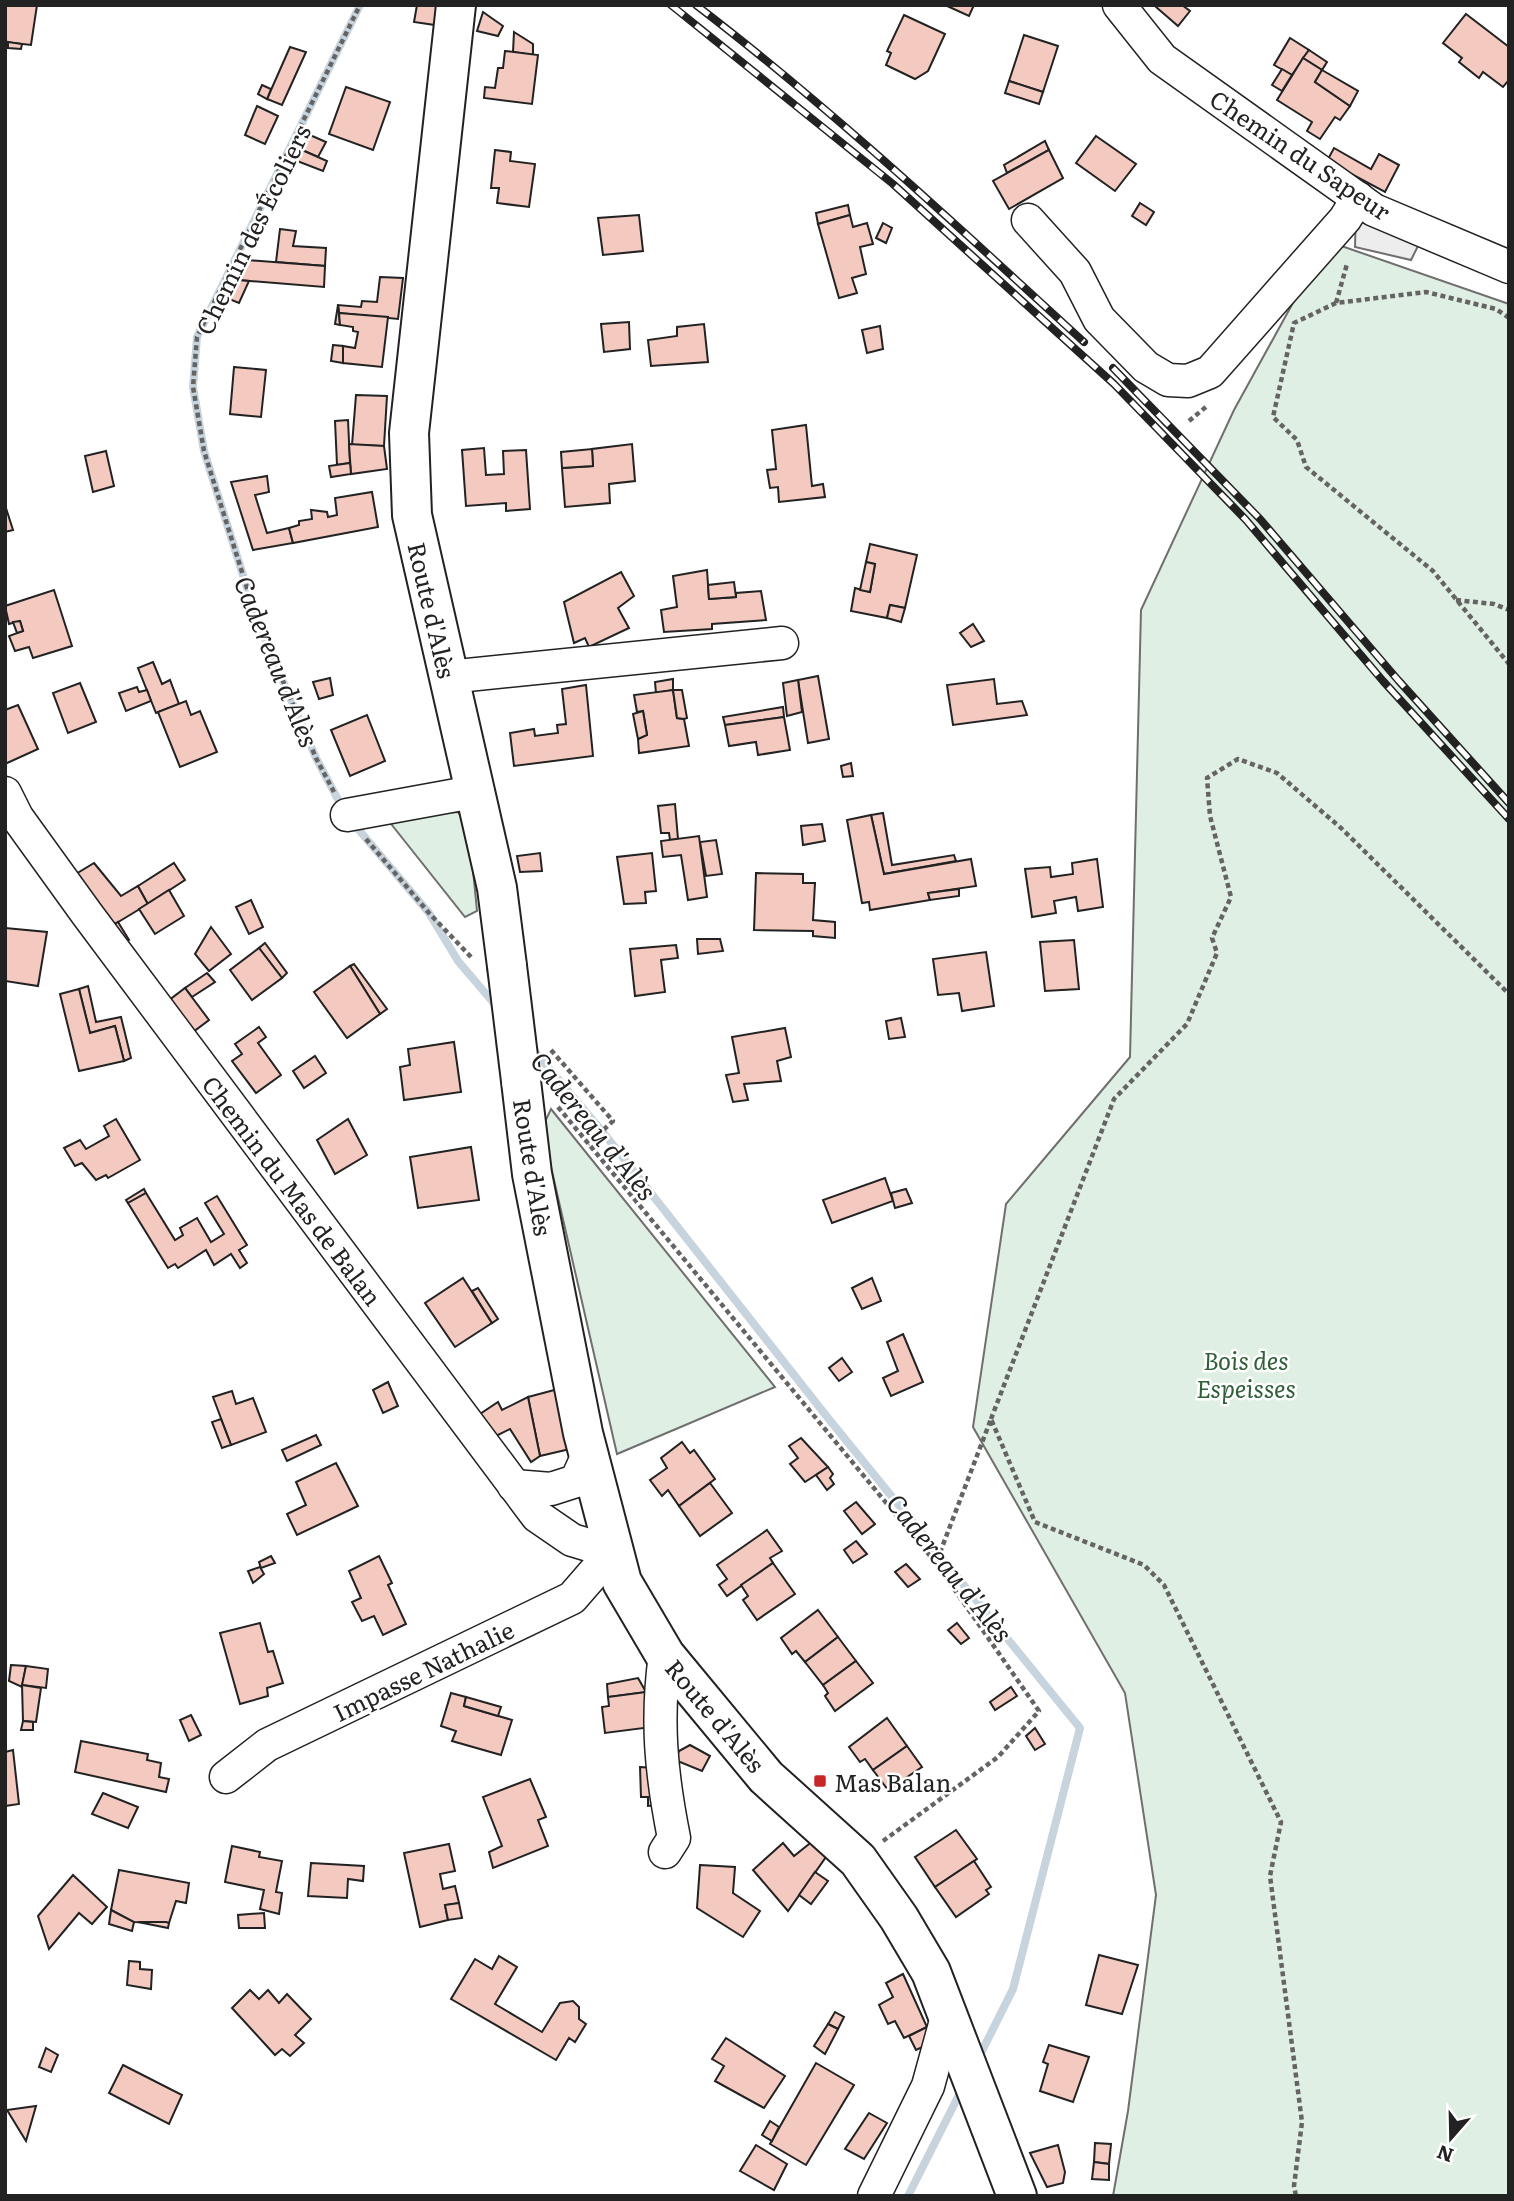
<svg xmlns="http://www.w3.org/2000/svg" width="1514" height="2201" viewBox="0 0 1514 2201" font-family="Literata,serif">
<style>
.green{fill:#e0efe3;stroke:#6f6f6f;stroke-width:2}
.parking{fill:#ededed;stroke:#6f6f6f;stroke-width:2}
.lines{fill:none;stroke-linecap:round;stroke-linejoin:round}
.stream{stroke:#c7d3dd;stroke-width:8}
.building{fill:#f3c9c0;stroke:#222;stroke-width:2}
.minor-casing{stroke:#222;stroke-width:35}
.major-casing{stroke:#222;stroke-width:42}
.path{stroke:#646464;stroke-width:4.5;stroke-dasharray:5 3.5;stroke-linecap:butt}
.minor{stroke:#fff;stroke-width:32}
.major{stroke:#fff;stroke-width:38}
.rail-casing{stroke:#222;stroke-width:8}
.rail{stroke:#fff;stroke-width:5;stroke-dasharray:16;stroke-linecap:butt}
.major-bridge-casing{stroke:#222;stroke-width:42;stroke-linecap:butt}
.major-bridge{stroke:#fff;stroke-width:38}
.poi-dot{fill:#c62828;stroke:#fff;stroke-width:2.5}
.labels{text-anchor:middle;dominant-baseline:central;stroke-width:5;stroke-linejoin:round;paint-order:stroke}
.street-label{font-size:24px;fill:#222;stroke:#fff}
.park-label{font-size:24px;font-style:italic;fill:#2f5e38;stroke:#fff}
.poi-label{font-size:24px;fill:#222;stroke:#fff;text-anchor:start}
.water-label{font-size:26px;font-style:italic;fill:#222;stroke:#fff}
</style>
<rect width="100%" height="100%" fill="#fff"/>
<!-- green -->
<g class="green">
<polygon points="1327,241 1509,304 1509,2196 1113,2196 1128,2111 1156,1895 1125,1693 973,1427 1006,1204 1130,1057 1141,610 1234,410"/>
<polygon points="458,812 469,829 477,911 465,917 384,815"/>
<polygon points="551,1109 775,1387 617,1454 542,1128"/>
</g>
<!-- parking -->
<polygon class="parking" points="1356,211 1421,240 1411,260 1355,247"/>
<g class="lines">
<!-- stream -->
<g class="stream">
<polyline points="343,809 316,758 258,623 204,451 193,387 197,337 360,5"/>
<polyline points="353,823 429,913 458,961 498,1008"/>
<polyline points="531,1047 602,1131 828,1418 1080,1728 1013,1989 978,2059"/>
<polyline points="908,2196 962,2089"/>
</g>
</g>
<!-- building -->
<g class="building">
<polygon points="5,5 37,5 31,45 5,42"/>
<polygon points="417,5 437,5 435,25 414,22"/>
<polygon points="945,5 974,5 969,16"/>
<polygon points="1158,5 1182,5 1190,11 1178,26 1156,7"/>
<polygon points="483,12 503,26 498,36 477,31"/>
<polygon points="1466,14 1509,47 1509,80 1503,87 1483,72 1479,78 1459,62 1462,58 1443,43"/>
<polygon points="904,15 945,34 928,71 915,79 886,65 891,53 887,51"/>
<polygon points="514,32 533,44 533,55 513,52"/>
<polygon points="1024,35 1058,46 1043,92 1009,81"/>
<polygon points="1290,38 1309,50 1292,75 1274,65"/>
<polygon points="8,42 22,44 21,49 8,48"/>
<polygon points="290,47 306,52 282,105 267,99"/>
<polygon points="1309,50 1327,62 1322,70 1303,58"/>
<polygon points="505,51 538,55 532,104 484,98 485,87 495,88 498,68 503,68"/>
<polygon points="1303,58 1322,70 1315,82 1350,106 1340,120 1335,117 1320,139 1307,131 1312,122 1277,100"/>
<polygon points="1282,69 1292,75 1282,91 1272,85"/>
<polygon points="1322,70 1358,91 1350,106 1315,82"/>
<polygon points="1009,81 1043,92 1039,104 1005,93"/>
<polygon points="262,85 271,89 267,99 258,94"/>
<polygon points="346,87 390,102 373,150 329,134"/>
<polygon points="257,106 278,116 265,144 245,135"/>
<polygon points="310,135 326,142 318,157 302,150"/>
<polygon points="1096,136 1136,164 1115,191 1076,163"/>
<polygon points="1045,141 1049,150 1007,173 1004,165"/>
<polygon points="1334,148 1371,169 1379,154 1399,165 1385,192 1327,161"/>
<polygon points="302,150 327,161 323,171 297,161"/>
<polygon points="495,150 511,152 510,161 535,164 529,207 497,203 499,188 491,188"/>
<polygon points="1049,150 1063,178 1009,209 993,181"/>
<polygon points="1140,203 1154,212 1146,225 1132,216"/>
<polygon points="848,205 850,215 818,224 816,213"/>
<polygon points="639,215 643,251 603,255 598,218"/>
<polygon points="850,215 853,227 867,223 873,244 860,247 866,274 852,278 857,293 839,298 818,224"/>
<polygon points="883,223 892,228 886,243 876,238"/>
<polygon points="280,229 296,231 293,246 326,248 325,266 276,262"/>
<polygon points="247,260 325,266 324,287 237,280"/>
<polygon points="380,277 403,278 398,319 339,313 338,305 361,307 362,301 377,302"/>
<polygon points="237,280 249,281 239,303 229,299"/>
<polygon points="338,305 339,313 340,325 335,324"/>
<polygon points="339,313 388,317 382,367 343,363 343,346 355,348 358,332 353,331 353,327 340,325"/>
<polygon points="629,322 630,349 604,352 601,324"/>
<polygon points="704,324 708,362 651,366 648,340 677,336 677,327"/>
<polygon points="880,326 883,349 867,353 862,330"/>
<polygon points="333,345 343,346 343,363 331,361"/>
<polygon points="234,367 266,370 261,417 230,414"/>
<polygon points="356,395 387,396 384,446 352,445"/>
<polygon points="348,420 350,463 337,465 335,421"/>
<polygon points="806,425 812,486 823,484 825,497 779,502 778,487 770,488 767,470 776,469 772,430"/>
<polygon points="349,444 384,446 387,469 351,474"/>
<polygon points="632,444 635,481 609,484 610,503 565,507 562,468 593,466 592,449"/>
<polygon points="484,448 486,475 504,474 503,451 526,450 530,509 506,511 506,503 466,506 462,450"/>
<polygon points="592,449 593,466 562,468 561,452"/>
<polygon points="106,451 114,486 93,492 85,456"/>
<polygon points="350,463 351,474 331,477 329,466"/>
<polygon points="267,476 269,492 255,495 267,533 289,528 293,543 253,550 231,482"/>
<polygon points="372,492 378,527 293,543 289,528 299,525 299,521 312,519 311,510 327,512 328,517 337,515 335,498"/>
<polygon points="5,505 13,530 5,532"/>
<polygon points="870,544 917,555 905,608 890,605 887,618 851,611 855,588 870,592 875,564 866,562"/>
<polygon points="866,562 875,564 870,592 860,590"/>
<polygon points="707,570 709,599 736,597 736,593 761,591 766,620 712,624 712,629 664,632 661,610 677,607 673,576"/>
<polygon points="621,572 634,596 618,608 629,628 589,647 585,638 574,643 564,602"/>
<polygon points="734,582 736,597 709,599 708,585"/>
<polygon points="54,590 72,646 33,658 29,647 15,651 9,636 23,631 20,621 9,624 5,606"/>
<polygon points="890,605 905,608 901,622 887,618"/>
<polygon points="20,621 23,631 17,633 13,622"/>
<polygon points="973,624 984,641 971,647 960,633"/>
<polygon points="153,662 162,684 170,680 179,704 156,713 138,668"/>
<polygon points="818,676 829,739 808,743 798,680"/>
<polygon points="330,678 333,695 319,699 313,682"/>
<polygon points="673,679 673,690 656,693 655,682"/>
<polygon points="994,679 997,704 1022,701 1027,715 953,725 947,685"/>
<polygon points="798,680 802,712 787,716 783,683"/>
<polygon points="80,683 96,722 68,733 53,693"/>
<polygon points="586,685 593,756 514,766 510,733 534,729 535,736 558,733 557,725 566,724 562,689"/>
<polygon points="137,687 139,692 147,690 151,701 126,711 119,693"/>
<polygon points="673,690 677,718 684,719 689,746 639,753 638,739 647,735 643,711 637,712 634,695"/>
<polygon points="673,690 682,690 687,718 684,719 677,718"/>
<polygon points="186,701 191,715 200,711 217,752 180,767 158,712"/>
<polygon points="18,705 38,749 5,764 5,710"/>
<polygon points="783,707 784,717 725,725 723,717"/>
<polygon points="643,711 647,735 638,739 633,714"/>
<polygon points="367,715 385,761 350,776 331,730"/>
<polygon points="784,717 790,750 758,755 756,742 729,746 725,725"/>
<polygon points="851,763 853,776 843,777 841,766"/>
<polygon points="675,804 678,839 670,840 669,833 661,833 658,806"/>
<polygon points="883,813 892,865 954,855 956,861 884,874 871,815"/>
<polygon points="871,815 884,874 971,859 976,886 928,893 930,900 870,910 869,902 862,903 847,820"/>
<polygon points="822,824 825,841 803,845 801,826"/>
<polygon points="699,836 707,897 688,900 681,855 663,857 661,841"/>
<polygon points="716,840 722,874 706,876 700,842"/>
<polygon points="540,853 542,871 520,872 517,856"/>
<polygon points="652,853 656,891 645,892 646,903 624,904 617,857"/>
<polygon points="1097,859 1103,907 1078,911 1076,897 1054,901 1056,913 1032,917 1025,869 1050,867 1051,877 1073,874 1072,863"/>
<polygon points="94,863 121,896 138,886 148,904 110,927 71,877"/>
<polygon points="174,863 185,880 148,904 138,886"/>
<polygon points="756,873 803,874 803,883 815,883 813,920 835,922 835,938 813,936 813,931 754,930"/>
<polygon points="959,889 959,896 930,900 928,893"/>
<polygon points="169,890 184,916 155,934 139,909"/>
<polygon points="251,900 263,927 249,934 236,907"/>
<polygon points="118,922 129,940 122,944 110,927"/>
<polygon points="211,927 231,954 209,971 195,954"/>
<polygon points="5,928 47,932 38,986 5,981"/>
<polygon points="697,939 720,939 723,951 698,954"/>
<polygon points="1074,940 1079,989 1045,991 1040,942"/>
<polygon points="265,943 287,973 282,978 259,948"/>
<polygon points="676,945 678,958 661,960 665,992 635,996 630,949"/>
<polygon points="259,948 282,978 252,1000 230,970"/>
<polygon points="986,952 994,1006 962,1011 959,993 938,995 933,959"/>
<polygon points="354,964 387,1009 380,1014 350,966"/>
<polygon points="350,966 380,1014 347,1038 314,992"/>
<polygon points="207,973 215,982 192,997 185,988"/>
<polygon points="88,986 96,1022 121,1017 131,1058 124,1061 115,1026 90,1033 79,989"/>
<polygon points="185,988 209,1020 193,1032 168,1001"/>
<polygon points="79,989 90,1033 115,1026 124,1061 79,1071 60,994"/>
<polygon points="901,1018 905,1037 889,1039 886,1021"/>
<polygon points="259,1027 266,1037 258,1043 281,1075 256,1093 232,1061 242,1054 235,1044"/>
<polygon points="785,1028 791,1057 777,1061 781,1081 744,1084 748,1100 733,1102 726,1075 739,1073 732,1037"/>
<polygon points="454,1042 461,1092 404,1100 400,1067 410,1065 408,1049"/>
<polygon points="315,1056 326,1073 304,1088 293,1071"/>
<polygon points="116,1119 140,1160 108,1178 106,1175 96,1180 82,1163 75,1166 64,1148 80,1140 86,1149 109,1136 104,1126"/>
<polygon points="348,1119 367,1155 335,1174 317,1140"/>
<polygon points="471,1147 479,1200 418,1208 410,1157"/>
<polygon points="885,1178 893,1201 832,1223 823,1200"/>
<polygon points="144,1189 146,1193 128,1203 126,1200"/>
<polygon points="906,1189 912,1203 895,1208 891,1193"/>
<polygon points="146,1193 175,1240 183,1235 180,1228 197,1218 211,1242 224,1234 205,1203 217,1196 247,1245 239,1250 247,1263 240,1268 231,1254 214,1265 206,1250 178,1268 175,1264 168,1268 128,1203"/>
<polygon points="463,1278 492,1323 455,1347 425,1303"/>
<polygon points="872,1278 881,1301 862,1309 852,1288"/>
<polygon points="478,1288 498,1319 492,1323 472,1291"/>
<polygon points="903,1334 923,1382 891,1396 883,1378 898,1371 887,1342"/>
<polygon points="842,1358 852,1372 839,1381 829,1368"/>
<polygon points="388,1382 398,1406 383,1413 373,1390"/>
<polygon points="558,1389 570,1449 540,1456 528,1397"/>
<polygon points="232,1391 236,1404 253,1398 266,1432 231,1445 213,1397"/>
<polygon points="528,1397 540,1456 531,1462 510,1429 496,1436 480,1414 498,1402 502,1410"/>
<polygon points="221,1419 231,1445 222,1448 212,1422"/>
<polygon points="316,1435 321,1445 287,1461 282,1450"/>
<polygon points="801,1438 828,1467 805,1482 790,1464 798,1458 789,1446"/>
<polygon points="682,1442 690,1453 694,1450 715,1479 679,1506 668,1490 662,1496 650,1480 667,1468 661,1458"/>
<polygon points="336,1463 358,1506 297,1535 287,1514 306,1505 296,1482"/>
<polygon points="828,1467 833,1474 830,1478 834,1484 827,1490 816,1475"/>
<polygon points="710,1483 732,1513 700,1536 679,1506"/>
<polygon points="856,1502 875,1524 862,1534 844,1511"/>
<polygon points="767,1530 782,1551 770,1558 773,1563 727,1596 719,1585 727,1579 717,1565"/>
<polygon points="856,1541 867,1554 853,1563 844,1550"/>
<polygon points="271,1556 275,1563 261,1568 259,1562"/>
<polygon points="379,1556 392,1583 388,1585 406,1624 383,1635 374,1616 362,1621 352,1602 361,1598 349,1571"/>
<polygon points="773,1563 795,1594 757,1620 743,1600 748,1596 741,1585"/>
<polygon points="906,1564 920,1579 908,1587 895,1572"/>
<polygon points="260,1567 264,1574 253,1583 248,1571"/>
<polygon points="818,1610 838,1637 805,1662 796,1651 792,1654 781,1638"/>
<polygon points="260,1623 268,1652 273,1651 283,1683 267,1688 268,1696 240,1704 220,1633"/>
<polygon points="957,1623 969,1638 961,1644 948,1630"/>
<polygon points="838,1637 856,1661 823,1685 805,1662"/>
<polygon points="856,1661 873,1683 835,1711 825,1696 828,1693 823,1685"/>
<polygon points="11,1665 26,1666 22,1687 9,1681"/>
<polygon points="26,1666 48,1669 46,1688 22,1685"/>
<polygon points="638,1678 646,1692 608,1697 607,1684"/>
<polygon points="22,1685 41,1688 36,1722 23,1721"/>
<polygon points="1011,1687 1017,1696 995,1710 990,1702"/>
<polygon points="646,1692 652,1727 605,1733 602,1707 609,1706 608,1697"/>
<polygon points="451,1693 466,1697 464,1706 512,1720 501,1755 452,1741 456,1731 441,1726"/>
<polygon points="466,1697 501,1707 498,1716 464,1706"/>
<polygon points="191,1715 201,1735 189,1741 180,1720"/>
<polygon points="887,1718 907,1746 873,1770 865,1759 860,1762 849,1747"/>
<polygon points="23,1721 33,1722 33,1730 21,1730"/>
<polygon points="1035,1728 1045,1744 1035,1750 1026,1736"/>
<polygon points="81,1741 148,1754 147,1760 161,1763 159,1777 169,1779 166,1792 75,1772"/>
<polygon points="690,1745 710,1756 702,1771 675,1760 679,1751"/>
<polygon points="907,1746 922,1767 888,1790 873,1770"/>
<polygon points="13,1750 19,1804 5,1806 5,1752"/>
<polygon points="640,1767 654,1768 657,1805 648,1806 648,1797 641,1797"/>
<polygon points="530,1779 546,1817 538,1820 548,1846 493,1868 489,1852 502,1846 483,1797"/>
<polygon points="103,1793 138,1807 128,1828 92,1814"/>
<polygon points="956,1830 977,1859 935,1887 915,1857"/>
<polygon points="814,1840 828,1854 788,1911 753,1870 783,1843 794,1856"/>
<polygon points="449,1844 455,1871 440,1874 443,1889 455,1886 459,1903 445,1905 448,1920 420,1927 404,1853"/>
<polygon points="232,1846 260,1852 259,1857 282,1861 276,1892 282,1893 279,1914 260,1909 264,1890 225,1882"/>
<polygon points="974,1861 991,1887 986,1890 989,1894 956,1917 935,1887"/>
<polygon points="311,1863 364,1866 363,1881 348,1879 347,1898 308,1896"/>
<polygon points="700,1865 735,1867 733,1893 760,1911 743,1937 697,1908"/>
<polygon points="119,1870 189,1883 186,1903 176,1901 169,1923 133,1922 111,1910"/>
<polygon points="815,1872 828,1881 811,1904 799,1895"/>
<polygon points="73,1875 107,1907 92,1924 79,1913 49,1949 38,1916"/>
<polygon points="459,1903 462,1918 448,1920 445,1905"/>
<polygon points="111,1910 134,1922 132,1931 109,1924"/>
<polygon points="264,1913 265,1928 239,1928 238,1915"/>
<polygon points="138,1922 166,1922 169,1923 168,1928"/>
<polygon points="1099,1955 1138,1965 1122,2014 1086,2005"/>
<polygon points="499,1956 517,1967 495,2004 542,2032 560,2003 573,2001 579,2007 579,2019 586,2024 575,2042 569,2038 556,2060 451,1999 475,1959 492,1969"/>
<polygon points="129,1961 140,1962 140,1969 152,1970 151,1989 127,1985"/>
<polygon points="903,1974 927,2027 904,2038 895,2021 888,2024 879,2005 893,1997 886,1983"/>
<polygon points="250,1990 259,1999 268,1990 279,2003 287,1994 311,2019 295,2035 304,2043 290,2056 282,2049 275,2055 232,2008"/>
<polygon points="835,2012 844,2017 838,2029 828,2024"/>
<polygon points="828,2024 838,2029 825,2054 814,2046"/>
<polygon points="929,2026 927,2045 916,2050 909,2036"/>
<polygon points="726,2038 785,2076 764,2108 715,2081 724,2066 712,2059"/>
<polygon points="1049,2045 1089,2057 1073,2102 1040,2091 1048,2064 1043,2062"/>
<polygon points="46,2048 58,2055 51,2072 39,2067"/>
<polygon points="816,2063 854,2085 806,2165 770,2144"/>
<polygon points="123,2065 182,2095 169,2124 109,2093"/>
<polygon points="36,2106 26,2141 7,2110"/>
<polygon points="869,2113 887,2123 864,2159 845,2149"/>
<polygon points="770,2121 779,2127 772,2141 762,2135"/>
<polygon points="1095,2143 1111,2144 1109,2164 1094,2162"/>
<polygon points="756,2145 787,2164 774,2190 740,2171"/>
<polygon points="1058,2145 1065,2172 1063,2183 1047,2187 1030,2153"/>
<polygon points="1094,2162 1109,2164 1109,2180 1092,2179"/>
</g>
<g class="lines">
<defs>
<g id="minor">
<polyline points="1119,5 1162,59 1374,210 1509,267"/>
<polyline points="1028,220 1075,272 1099,319 1146,367 1168,380 1188,381 1210,372 1345,219 1358,198"/>
<polyline points="448,677 782,643"/>
<polyline points="5,793 17,817 87,914 537,1516 572,1540 612,1552 572,1598 267,1745 226,1777"/>
<polyline points="347,815 473,792"/>
<polyline points="514,1486 551,1489 576,1481 588,1455"/>
<path d="M665 1852 674 1838C661 1773 656 1720 665 1655"/>
<polyline points="874,2196 928,2086 947,2017"/>
</g>
<g id="major">
<polyline points="456,5 409,433 412,515 497,888 507,966"/>
<polyline points="521,1081 532,1174 583,1433 622,1582 665,1655 766,1777 858,1860 899,1918 931,1972 1017,2196"/>
</g>
</defs>
<!-- minor casing -->
<use href="#minor" class="minor-casing"/>
<!-- major casing -->
<use href="#major" class="major-casing"/>
<!-- path -->
<g class="path">
<polyline points="1336,303 1347,264"/>
<polyline points="1509,318 1496,309 1426,292 1336,303 1294,323 1273,417 1297,440 1306,467 1433,571 1509,664"/>
<polyline points="1189,421 1207,406"/>
<polyline points="1456,600 1494,604 1509,610"/>
<polyline points="334,792 316,758 258,623 204,451 193,387 197,337 360,5"/>
<polyline points="366,839 429,913 472,958"/>
<polyline points="551,1050 613,1121 588,1144"/>
<polyline points="558,1107 936,1563 991,1419 1035,1522 1144,1565 1164,1585 1281,1822 1270,1876 1302,2122 1294,2186 1296,2196"/>
<polyline points="991,1419 1114,1099 1187,1024 1217,953 1212,938 1231,897 1210,816 1207,778 1238,759 1277,773 1341,828 1509,994"/>
<polyline points="883,1841 998,1757 1039,1711 936,1563"/>
</g>
<!-- minor -->
<use href="#minor" class="minor"/>
<!-- major -->
<use href="#major" class="major"/>
<defs>
<g id="rail">
<polyline points="671,5 893,184 1114,384 1246,520 1383,681 1509,819"/>
<path d="M696 5C832 109 958 227 1084 342"/>
<polyline points="1113,368 1260,519 1398,680 1509,803"/>
</g>
</defs>
<!-- rail casing -->
<use href="#rail" class="rail-casing"/>
<!-- rail -->
<use href="#rail" class="rail"/>
<defs>
<polyline id="major-bridge" points="507,966 521,1081"/>
</defs>
<!-- major-bridge casing -->
<use href="#major-bridge" class="major-bridge-casing"/>
<!-- major-bridge -->
<use href="#major-bridge" class="major-bridge"/>
</g>
<!-- markers -->
<rect class="poi-dot" x="813" y="1774" width="14" height="14" rx="3.5"/>
<g class="labels">
<!-- street labels -->
<g class="street-label">
<text transform="translate(1301 154) rotate(34)">Chemin du Sapeur</text>
<text transform="translate(252 229) rotate(-64)">Chemin des Écoliers</text>
<text transform="translate(433 610) rotate(77)">Route d'Alès</text>
<text transform="translate(534 1167) rotate(81)">Route d'Alès</text>
<text transform="translate(293 1190) rotate(53)">Chemin du Mas de Balan</text>
<text transform="translate(423 1670) rotate(-26)">Impasse Nathalie</text>
<text transform="translate(716 1715) rotate(50)">Route d'Alès</text>
</g>
<!-- park labels -->
<g class="park-label">
<text x="1246" y="1359">Bois des<tspan x="1246" dy="28">Espeisses</tspan></text>
</g>
<!-- poi labels -->
<g class="poi-label">
<text x="834" y="1781">Mas Balan</text>
</g>
<!-- water labels -->
<g class="water-label">
<text transform="translate(278 661) rotate(68)">Cadereau d'Alès</text>
<text transform="translate(595 1125) rotate(51)">Cadereau d'Alès</text>
<text transform="translate(951 1567) rotate(51)">Cadereau d'Alès</text>
</g>
</g>
<!-- border -->
<rect width="1514" height="2201" fill="none" stroke="#222222" stroke-width="14"/>
<!-- north arrow -->
<g transform="translate(1451 2138) rotate(200)" stroke="#ffffff" stroke-width="5" paint-order="stroke">
<path d="M0-5L12 26L0 18L-12 26Z" fill="#222222"/>
<text y="-10" font-size="19" font-weight="bold" text-anchor="middle" fill="#222222">N</text>
</g>
</svg>
